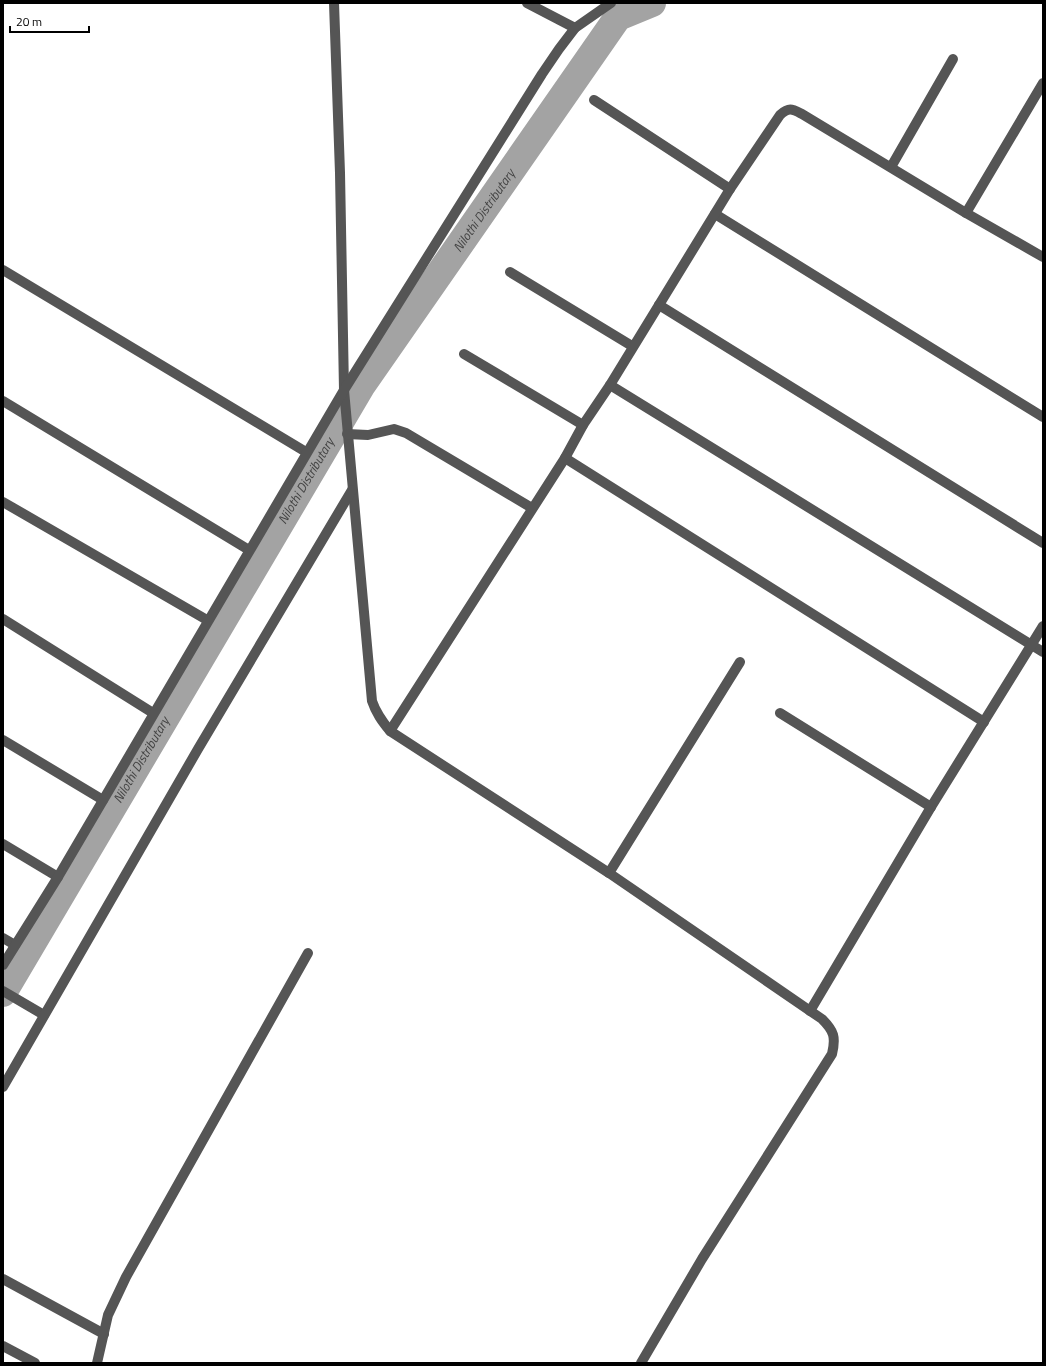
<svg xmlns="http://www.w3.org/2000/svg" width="1046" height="1366" viewBox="0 0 1046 1366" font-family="'Titillium Web',sans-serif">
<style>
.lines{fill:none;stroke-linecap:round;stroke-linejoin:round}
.canal{stroke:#a3a3a3;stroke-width:28}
.minor{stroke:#555;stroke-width:10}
.labels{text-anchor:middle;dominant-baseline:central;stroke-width:3;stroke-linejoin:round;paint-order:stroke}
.water-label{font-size:13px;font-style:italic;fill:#444;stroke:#fff}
</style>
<rect width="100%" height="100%" fill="#fff"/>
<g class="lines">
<!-- canal -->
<path class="canal" id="s1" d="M3 993 362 385 618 17 652 3"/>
<!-- minor -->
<g class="minor">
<path d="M334 3 340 173 344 390 372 701C376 713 382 721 390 731L609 873 822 1019C834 1031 836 1037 832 1054L702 1259 641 1363"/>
<polyline points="527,3 575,28"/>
<polyline points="594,100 730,189"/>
<polyline points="891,167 953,59"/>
<polyline points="966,213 1043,83"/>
<polyline points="715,214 1043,417"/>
<polyline points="3,270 306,452"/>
<polyline points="510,272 632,346"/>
<polyline points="659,305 1043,543"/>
<polyline points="464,354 583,425"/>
<polyline points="610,385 1043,652"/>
<polyline points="3,401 249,550"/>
<polyline points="347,434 368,435 394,429 406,433 532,508"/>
<polyline points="565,458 984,722"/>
<polyline points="3,502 207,620"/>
<polyline points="3,619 153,713"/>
<polyline points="780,713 931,807"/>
<path d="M390 731 565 458 583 425 610 385 730 189 780 115C789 107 792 109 802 114L966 213 1043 257"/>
<polyline points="3,740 103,800"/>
<polyline points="3,844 58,877"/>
<polyline points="609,873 740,662"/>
<polyline points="3,938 15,945"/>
<polyline points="3,965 58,877 344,390 542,74 559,49 575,28 611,3"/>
<polyline points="3,991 44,1015"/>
<polyline points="810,1011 931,807 1043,626"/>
<polyline points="3,1087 198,749 352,490"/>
<polyline points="3,1279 104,1334"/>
<polyline points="3,1346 35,1363"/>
<polyline points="97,1363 108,1315 126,1277 308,953"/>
</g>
</g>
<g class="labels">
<!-- water labels -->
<g class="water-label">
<text stroke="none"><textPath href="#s1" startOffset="919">Nilothi Distributary</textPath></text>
<text stroke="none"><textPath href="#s1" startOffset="595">Nilothi Distributary</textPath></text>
<text stroke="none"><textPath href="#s1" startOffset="271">Nilothi Distributary</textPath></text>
</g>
</g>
<!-- border -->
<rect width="1046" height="1366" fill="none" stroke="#000000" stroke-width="8"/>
<!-- scale -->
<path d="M10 26v6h79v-6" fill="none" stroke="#000000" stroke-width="2"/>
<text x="16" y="26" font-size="12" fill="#000000" stroke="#ffffff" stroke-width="3" paint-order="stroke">20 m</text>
</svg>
